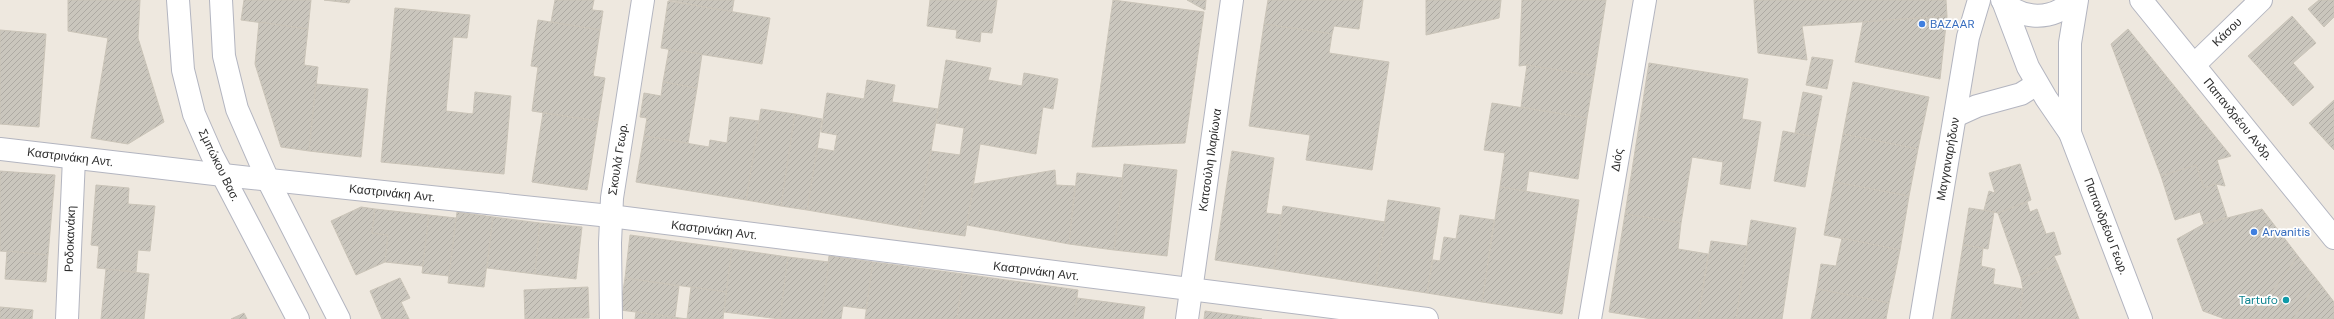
<svg xmlns="http://www.w3.org/2000/svg" width="2334" height="319" viewBox="0 0 2334 319" font-family="'DM Sans',sans-serif">
<style>
.building{fill:url(#building-hatch);stroke:#cac4b8}
.lines{fill:none;stroke-linecap:round;stroke-linejoin:round}
.minor-casing{stroke:#b3b5c0;stroke-width:24}
.tertiary-casing{stroke:#b3b5c0;stroke-width:24}
.secondary-casing{stroke:#b3b5c0;stroke-width:24}
.minor{stroke:#fff;stroke-width:22}
.tertiary{stroke:#fff;stroke-width:22}
.secondary{stroke:#fff;stroke-width:22}
.shop-dot{fill:#3f7fe0;stroke:#fff;stroke-width:1.5}
.culture-dot{fill:#0f9aa8;stroke:#fff;stroke-width:1.5}
.labels{text-anchor:middle;dominant-baseline:central;stroke-width:3.5;stroke-linejoin:round;paint-order:stroke}
.shop-label{font-size:12px;fill:#366cbe;stroke:#fff;text-anchor:start}
.street-label{font-size:12px;fill:#2d2d2d;stroke:#fff}
.culture-label{font-size:12px;fill:#0d838f;stroke:#fff;text-anchor:end}
</style>
<defs>
<pattern id="building-hatch" width="6" height="6" patternUnits="userSpaceOnUse"><rect width="6" height="6" fill="#cac6bd"/><path d="M-1 1l2-2M0 6l6-6M5 7l2-2" fill="none" stroke="#aeaaa3"/></pattern>
</defs>
<rect width="100%" height="100%" fill="#eee8df"/>
<!-- building -->
<g class="building">
<polygon points="68,0 140,0 138,38 164,122 128,144 91,138 108,38 68,31"/>
<polygon points="244,0 311,0 308,29 241,20"/>
<polygon points="324,0 350,0 349,3"/>
<polygon points="555,0 594,0 592,10 603,11 600,30 551,22"/>
<polygon points="669,0 734,0 732,12"/>
<polygon points="930,0 997,0 992,33 981,32 980,42 956,38 957,30 927,26"/>
<polygon points="1113,0 1204,12 1185,143 1092,147"/>
<polygon points="1187,0 1206,0 1205,10"/>
<polygon points="1268,0 1363,0 1359,29 1334,26 1332,34 1264,24"/>
<polygon points="1426,0 1501,0 1499,18 1426,35"/>
<polygon points="1522,0 1606,0 1594,76 1527,65 1519,66"/>
<polygon points="1754,0 1946,0 1947,16 1802,26 1807,60 1758,53"/>
<polygon points="2319,0 2334,0 2334,17 2324,27 2308,9"/>
<polygon points="668,1 770,18 762,64 661,48"/>
<polygon points="395,8 470,15 467,38 453,37 446,111 473,114 475,92 511,96 504,174 381,162"/>
<polygon points="1947,16 1940,79 1855,62 1863,22"/>
<polygon points="2292,16 2316,43 2293,63 2314,87 2293,106 2248,56"/>
<polygon points="538,20 600,30 593,76 605,78 598,121 532,111 538,67 531,66"/>
<polygon points="259,22 308,29 304,65 318,67 309,151 281,147 255,64"/>
<polygon points="1264,24 1332,34 1329,53 1389,62 1372,170 1306,160 1310,135 1249,126"/>
<polygon points="2128,29 2231,156 2217,160 2225,186 2216,184 2204,188 2196,165 2161,176 2111,44"/>
<polygon points="0,30 46,34 39,127 0,124"/>
<polygon points="669,49 702,54 697,88 663,82"/>
<polygon points="1812,57 1833,60 1827,89 1806,85"/>
<polygon points="946,60 991,68 988,80 1022,86 1024,73 1058,79 1053,109 1043,107 1036,154 980,144 965,236 918,229 931,151 960,155 964,128 936,123"/>
<polygon points="1649,63 1748,79 1742,119 1761,122 1750,189 1720,184 1723,162 1692,157 1681,223 1625,214"/>
<polygon points="1527,65 1594,76 1587,118 1521,107"/>
<polygon points="867,80 895,85 892,102 938,109 918,229 807,210 817,148 834,151 837,135 821,132 827,93 864,99"/>
<polygon points="663,82 697,88 688,143 644,136 647,118 640,117 644,93 661,96"/>
<polygon points="1853,82 1929,97 1918,149 1843,134"/>
<polygon points="316,84 368,89 361,157 309,151"/>
<polygon points="1803,92 1822,96 1814,137 1795,133"/>
<polygon points="2334,100 2334,150 2309,123"/>
<polygon points="1492,103 1587,118 1578,179 1529,171 1526,191 1500,187 1505,153 1484,150"/>
<polygon points="761,109 795,114 781,206 746,200"/>
<polygon points="543,113 598,121 587,190 532,182"/>
<polygon points="795,114 822,119 807,210 781,206"/>
<polygon points="730,117 759,121 746,200 636,182 644,136 709,147 710,140 727,143"/>
<polygon points="1783,131 1814,137 1805,187 1774,181"/>
<polygon points="1843,134 1918,149 1909,196 1834,182"/>
<polygon points="1232,151 1274,158 1266,213 1282,215 1274,269 1215,260"/>
<polygon points="1124,164 1177,170 1167,256 1114,250"/>
<polygon points="2020,164 2031,200 1998,213 1984,210 1989,191 1995,193 1989,173"/>
<polygon points="2196,165 2204,188 2216,184 2227,217 2204,224 2200,212 2175,220 2161,176"/>
<polygon points="1055,170 1056,185 1075,186 1069,244 967,225 974,184"/>
<polygon points="0,171 55,175 48,255 0,251"/>
<polygon points="1077,173 1123,178 1114,250 1069,244"/>
<polygon points="1834,182 1909,196 1900,250 1824,235"/>
<polygon points="96,185 129,188 128,204 155,206 150,251 138,250 136,272 97,268 99,246 91,245"/>
<polygon points="1500,187 1579,200 1562,314 1482,302"/>
<polygon points="1388,200 1440,208 1427,293 1375,285"/>
<polygon points="2027,202 2030,212 2037,209 2046,234 2054,232 2061,254 2054,256 2058,265 2021,278 1998,213"/>
<polygon points="1283,206 1385,222 1375,285 1274,269"/>
<polygon points="361,207 375,209 372,233 388,235 385,262 356,275 331,221"/>
<polygon points="1969,208 1994,212 1988,249 1963,245"/>
<polygon points="375,209 429,215 423,266 385,262 388,235 372,233"/>
<polygon points="2262,209 2298,256 2252,319 2225,319 2203,311 2177,239 2204,224"/>
<polygon points="457,212 493,217 484,287 448,283"/>
<polygon points="1625,214 1681,223 1678,249 1708,254 1698,319 1652,319 1609,312"/>
<polygon points="429,215 456,218 449,276 422,273"/>
<polygon points="1460,215 1494,220 1482,302 1427,293 1433,260 1440,261 1444,237 1456,239"/>
<polygon points="493,217 540,223 535,274 487,268"/>
<polygon points="1751,220 1796,228 1782,319 1736,319"/>
<polygon points="540,223 582,227 576,279 535,274"/>
<polygon points="630,235 732,249 726,292 625,278"/>
<polygon points="1842,238 1900,250 1889,303 1817,289 1821,264 1836,266"/>
<polygon points="1711,241 1747,246 1736,319 1698,319"/>
<polygon points="1963,245 1983,248 1981,266 1995,269 1993,284 2023,289 2019,319 1951,319"/>
<polygon points="732,249 788,257 780,319 724,312"/>
<polygon points="7,251 48,255 46,282 5,279"/>
<polygon points="829,256 873,262 866,309 843,306 841,319 821,319"/>
<polygon points="2298,256 2318,281 2293,319 2252,319"/>
<polygon points="788,257 829,262 821,319 780,319"/>
<polygon points="873,262 963,274 957,319 865,319"/>
<polygon points="2058,265 2079,319 2019,319 2023,289 2021,278"/>
<polygon points="106,269 149,274 144,319 101,319"/>
<polygon points="963,274 1078,290 1074,319 957,319"/>
<polygon points="400,278 410,298 401,302 409,319 382,319 370,291"/>
<polygon points="625,278 679,286 675,317 620,310"/>
<polygon points="2318,281 2334,302 2334,319 2293,319"/>
<polygon points="588,287 589,318 525,319 524,290"/>
<polygon points="691,287 726,292 723,319 635,319 636,312 687,319"/>
<polygon points="1817,289 1889,303 1886,319 1811,319"/>
<polygon points="1077,298 1145,307 1143,319 1074,319"/>
<polygon points="0,307 33,310 32,319 0,319"/>
<polygon points="1205,311 1262,319 1204,319"/>
<polygon points="244,313 247,319 231,319"/>
</g>
<g class="lines">
<defs>
<g id="minor">
<path d="M2002 0C2022 21 2053 21 2073 0"/>
<polyline points="2194,65 2261,0"/>
<polyline points="1955,116 1977,106 2021,94 2037,84"/>
<polyline points="0,149 223,175 610,216 1427,319"/>
<polyline points="67,319 74,158"/>
<polyline points="611,319 610,243 612,198 643,0"/>
<polyline points="1187,319 1232,0"/>
<polyline points="1590,319 1645,0"/>
<polyline points="1921,319 1968,37 1979,0"/>
</g>
<g id="tertiary">
<polyline points="2141,0 2334,238"/>
<polyline points="2003,1 2028,67 2046,98 2070,133 2141,319"/>
<polyline points="2070,133 2070,43 2077,0"/>
</g>
<g id="secondary">
<polyline points="178,0 183,70 194,114 212,155 298,319"/>
<polyline points="221,0 224,56 237,109 268,180 339,319"/>
</g>
</defs>
<!-- minor casing -->
<use href="#minor" class="minor-casing"/>
<!-- tertiary casing -->
<use href="#tertiary" class="tertiary-casing"/>
<!-- secondary casing -->
<use href="#secondary" class="secondary-casing"/>
<!-- minor -->
<use href="#minor" class="minor"/>
<!-- tertiary -->
<use href="#tertiary" class="tertiary"/>
<!-- secondary -->
<use href="#secondary" class="secondary"/>
</g>
<!-- markers -->
<g class="shop-dot">
<circle cx="1922" cy="24" r="4"/>
<circle cx="2254" cy="232" r="4"/>
</g>
<circle class="culture-dot" cx="2286" cy="300" r="4"/>
<g class="labels">
<!-- shop labels -->
<g class="shop-label">
<text x="1930" y="24">BAZAAR</text>
<text x="2262" y="232">Arvanitis</text>
</g>
<!-- street labels -->
<g class="street-label">
<text transform="translate(2227 32) rotate(-44)">Κάσου</text>
<text transform="translate(2238 119) rotate(51)">Παπανδρέου Ανδρ.</text>
<text transform="translate(70 157) rotate(7)">Καστρινάκη Αντ.</text>
<text transform="translate(618 159) rotate(-81)">Σκουλά Γεωρ.</text>
<text transform="translate(1948 159) rotate(-80)">Μαγγαναρήδων</text>
<text transform="translate(1210 160) rotate(-82)">Κατσούλη Ιλαρίωνα</text>
<text transform="translate(1617 160) rotate(-80)">Διός</text>
<text transform="translate(219 165) rotate(64)">Σμπώκου Βασ.</text>
<text transform="translate(392 193) rotate(6)">Καστρινάκη Αντ.</text>
<text transform="translate(2106 226) rotate(69)">Παπανδρέου Γεωρ.</text>
<text transform="translate(714 230) rotate(7)">Καστρινάκη Αντ.</text>
<text transform="translate(70 239) rotate(-88)">Ροδοκανάκη</text>
<text transform="translate(1036 271) rotate(7)">Καστρινάκη Αντ.</text>
</g>
<!-- culture labels -->
<g class="culture-label">
<text x="2278" y="300">Tartufo</text>
</g>
</g>
</svg>
